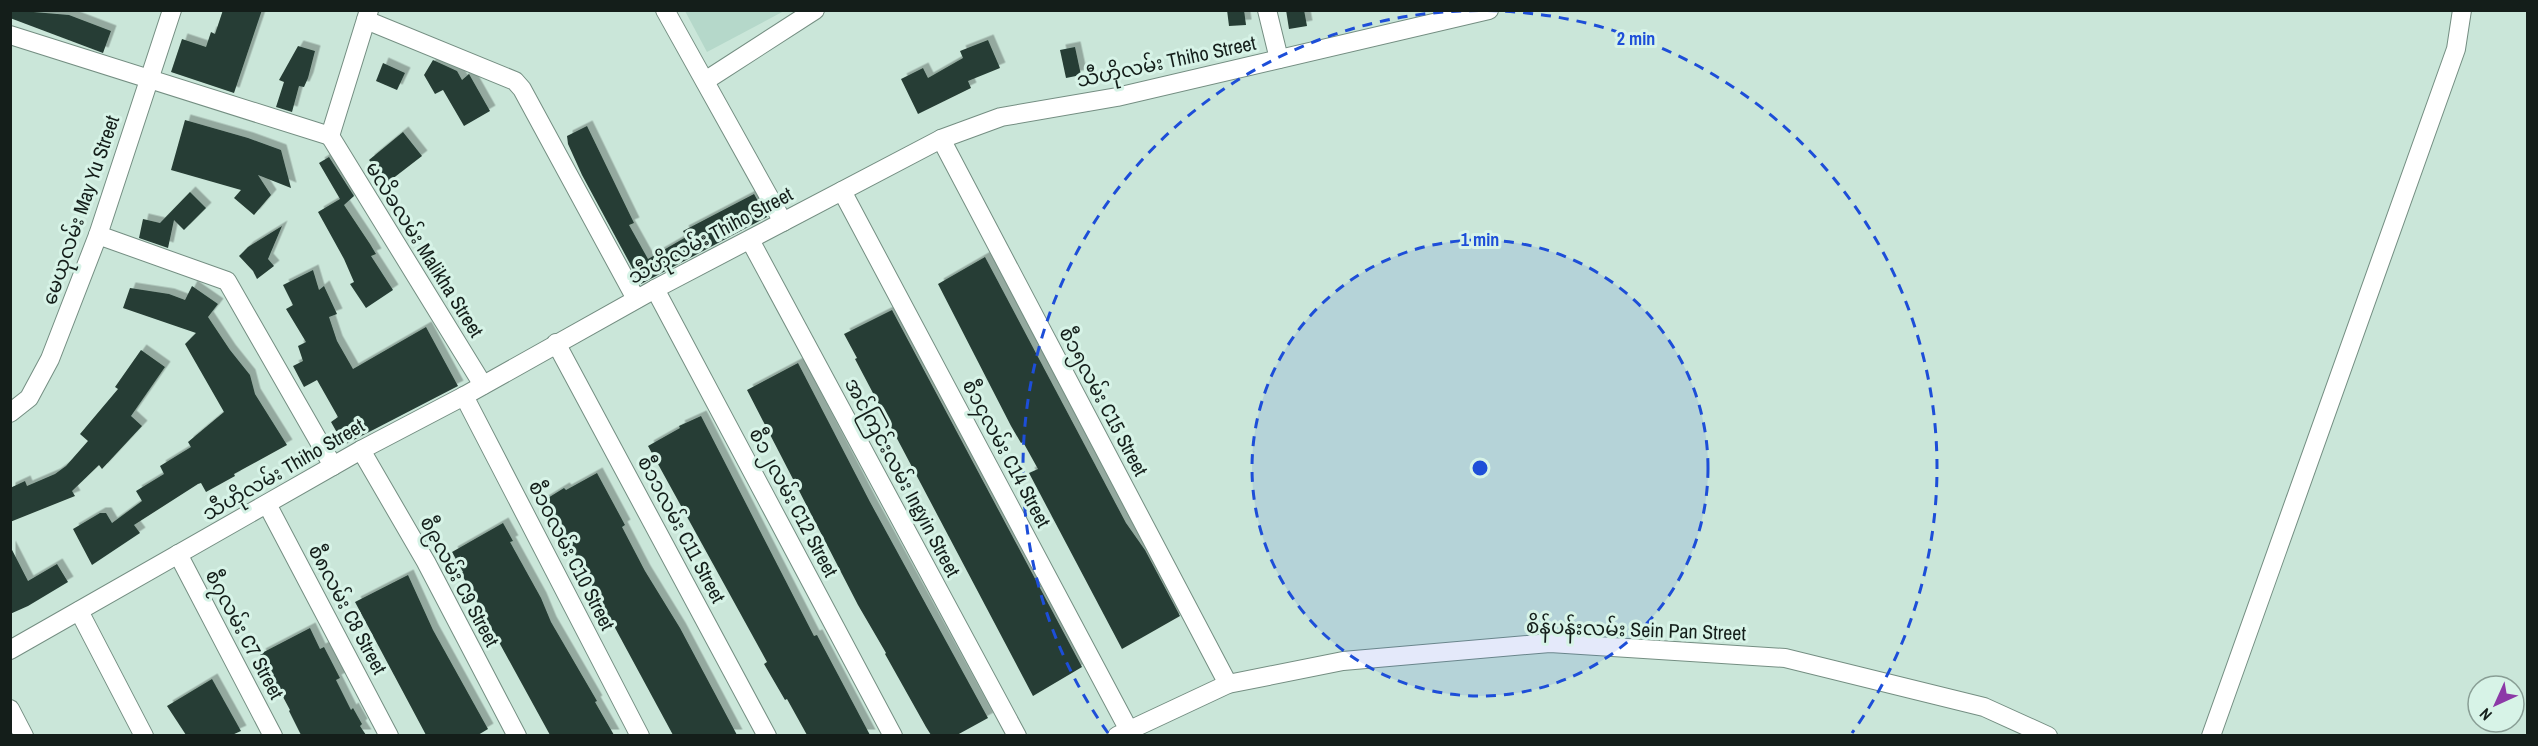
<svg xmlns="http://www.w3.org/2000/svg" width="2538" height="746" viewBox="0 0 2538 746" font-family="'Archivo Narrow','Noto Sans Myanmar',sans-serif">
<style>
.built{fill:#b5d8ca}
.building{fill:#263d34;filter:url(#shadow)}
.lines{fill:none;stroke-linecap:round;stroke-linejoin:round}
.minor-casing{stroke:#748e82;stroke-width:20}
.minor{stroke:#fff;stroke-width:18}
.ring{fill:none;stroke:#1d4ed8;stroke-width:3;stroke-dasharray:10 8}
.labels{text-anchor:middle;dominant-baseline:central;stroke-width:6;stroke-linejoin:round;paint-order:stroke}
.street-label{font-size:20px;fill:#141e1a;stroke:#d7f3e7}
.centre{fill:#1d4ed8;stroke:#d7f3e7;stroke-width:3}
.ring-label{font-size:18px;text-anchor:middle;font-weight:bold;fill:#1d4ed8;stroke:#d7f3e7;stroke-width:6;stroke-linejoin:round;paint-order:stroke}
</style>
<defs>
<filter id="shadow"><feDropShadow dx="5.5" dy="-5.5" stdDeviation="0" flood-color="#0004"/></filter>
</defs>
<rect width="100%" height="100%" fill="#cae6d9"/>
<!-- built -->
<polygon class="built" points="685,11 784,11 707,52"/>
<!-- building -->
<g class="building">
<polygon points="10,10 69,15 111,31 103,53 10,18"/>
<polygon points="223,10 262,10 234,93 171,72 182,39 206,47 211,32 215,34"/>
<polygon points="1227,10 1244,10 1246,25 1229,26"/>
<polygon points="1286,10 1304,10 1307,26 1289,29"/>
<polygon points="988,40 1000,68 968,81 971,88 918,114 901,79 923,68 928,78 963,58 960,51"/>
<polygon points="298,46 315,51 308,78 304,87 299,86 292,112 276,107 284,82 279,80"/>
<polygon points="1075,47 1081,75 1066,78 1060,50"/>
<polygon points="433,60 457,71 462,80 469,74 490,111 464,126 443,90 435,94 424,75"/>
<polygon points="383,63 405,73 397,90 376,81"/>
<polygon points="185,120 248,138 281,150 291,188 258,175 271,195 254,215 234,198 241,190 171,170"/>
<polygon points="587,126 634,223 629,225 648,259 686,237 683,231 754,194 767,217 641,284 582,175 568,144 567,136"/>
<polygon points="403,132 422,156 387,183 369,160"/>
<polygon points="329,157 354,196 344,205 370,244 376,254 371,256 393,290 366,308 350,284 354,282 344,259 318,212 340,199 319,163"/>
<polygon points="190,192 206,208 184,230 174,220 168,248 139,238 143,219 160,223"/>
<polygon points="282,226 268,259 274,266 257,279 253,271 239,256 248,247"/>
<polygon points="985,257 1126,523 1145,550 1180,616 1122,649 1029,473 1038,469 1023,442 1021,443 1011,426 938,284"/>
<polygon points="313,270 319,290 324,286 337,314 329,317 337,341 353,369 426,327 458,386 344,445 331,422 338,417 317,380 304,387 293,366 303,361 298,346 306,342 286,309 293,305 283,285"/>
<polygon points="192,286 218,304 208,317 230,350 250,375 255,394 287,445 234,474 235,476 206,492 201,483 198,484 134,525 140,533 92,565 73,529 100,513 106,513 112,523 142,501 136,491 164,474 160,466 191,447 188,442 224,412 185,344 196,333 123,308 130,288 169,294 185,300"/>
<polygon points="892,310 1082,667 1033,696 855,359 857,358 844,334"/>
<polygon points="141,350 165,367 131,416 142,426 102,469 99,465 72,491 75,496 10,522 10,488 25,481 27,486 55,474 66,466 88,441 80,434 118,389 115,387"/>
<polygon points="798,363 870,502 988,718 957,735 931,735 926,727 885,654 886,653 858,605 747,390"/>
<polygon points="701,416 814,636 817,635 870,735 807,735 787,699 785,700 764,664 767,662 648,446 680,428 679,426"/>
<polygon points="597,473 625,525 622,527 645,571 680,628 737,735 673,735 575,554 543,501 564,488 566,490"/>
<polygon points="503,523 513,541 510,542 541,598 551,622 597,701 595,702 614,735 550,735 461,573 463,572 452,552"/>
<polygon points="10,546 28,581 57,564 68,582 28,606 10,614"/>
<polygon points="408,575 433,630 488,729 478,735 426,735 355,602"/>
<polygon points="310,628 320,649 324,647 340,678 336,680 351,710 353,708 362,724 360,726 366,735 301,735 289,711 290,710 260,654"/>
<polygon points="212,679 241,731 232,735 186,735 167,706"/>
</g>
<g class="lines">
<defs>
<g id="minor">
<polyline points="665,10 783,222"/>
<polyline points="1267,10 1279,59"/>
<polyline points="366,20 515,81 522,89 636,299"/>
<polyline points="10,35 330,136"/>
<polyline points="705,81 815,10"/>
<polyline points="330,136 483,385"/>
<polyline points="330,136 369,10"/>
<polyline points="941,139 1228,684"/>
<polyline points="842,191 1132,736"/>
<polyline points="98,235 227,281 333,466"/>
<polyline points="750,240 1017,736"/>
<polyline points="655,289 893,736"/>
<polyline points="556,343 767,736"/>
<polyline points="464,396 640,736"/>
<polyline points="10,413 29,398 50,359 98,235 172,10"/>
<polyline points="361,450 426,562 517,736"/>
<polyline points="267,504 389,736"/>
<polyline points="178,554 273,736"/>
<polyline points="79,611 144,736"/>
<polyline points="10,650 361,450 464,396 655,289 941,139 1001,117 1117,97 1489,10"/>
<polyline points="10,709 24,736"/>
<polyline points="1117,736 1228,684 1343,661 1550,643 1785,658 1984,707 2048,736"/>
<polyline points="2211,736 2456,49 2462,10"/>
</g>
</defs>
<!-- minor casing -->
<use href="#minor" class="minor-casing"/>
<!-- minor -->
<use href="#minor" class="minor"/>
</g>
<!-- distance rings -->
<circle cx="1480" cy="468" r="228" fill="#1d4ed8" fill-opacity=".12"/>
<g class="ring">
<circle cx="1480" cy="468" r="228"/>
<path d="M1108 733A457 457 0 1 1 1852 733"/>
</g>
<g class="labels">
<!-- street labels -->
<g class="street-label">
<text transform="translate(1166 61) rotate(-12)">သီဟိုလမ်း Thiho Street</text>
<text transform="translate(80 210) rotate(-71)">မေယုလမ်း May Yu Street</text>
<text transform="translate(710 235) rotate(-28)">သီဟိုလမ်း Thiho Street</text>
<text transform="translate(425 249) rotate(58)">မလိခလမ်း Malikha Street</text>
<text transform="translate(1104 401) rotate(62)">စီ၁၅လမ်း C15 Street</text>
<text transform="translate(1007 453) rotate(62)">စီ၁၄လမ်း C14 Street</text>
<text transform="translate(283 469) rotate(-30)">သီဟိုလမ်း Thiho Street</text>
<text transform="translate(903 477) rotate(62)">အင်ကြင်းလမ်း Ingyin Street</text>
<text transform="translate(794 502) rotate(62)">စီ၁၂လမ်း C12 Street</text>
<text transform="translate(682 529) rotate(62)">စီ၁၁လမ်း C11 Street</text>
<text transform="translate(572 555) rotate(63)">စီ၁၀လမ်း C10 Street</text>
<text transform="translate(460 581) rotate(62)">စီ၉လမ်း C9 Street</text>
<text transform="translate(348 609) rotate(62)">စီ၈လမ်း C8 Street</text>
<text transform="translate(1636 629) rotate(2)">စိန်ပန်းလမ်း Sein Pan Street</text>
<text transform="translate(245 634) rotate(62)">စီ၇လမ်း C7 Street</text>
</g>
</g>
<circle cx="1480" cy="468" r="9" class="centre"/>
<g class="ring-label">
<text x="1636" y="45">2 min</text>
<text x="1480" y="246">1 min</text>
</g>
<!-- border -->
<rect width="2538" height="746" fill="none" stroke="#141e1a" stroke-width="24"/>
<!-- north arrow -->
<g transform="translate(2496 704) rotate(225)"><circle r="28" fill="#d7f3e7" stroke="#899e95" stroke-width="1.5"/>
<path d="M0-4.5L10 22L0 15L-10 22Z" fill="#8c39a7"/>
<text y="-9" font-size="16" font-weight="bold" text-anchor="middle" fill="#141e1a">N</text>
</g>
</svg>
